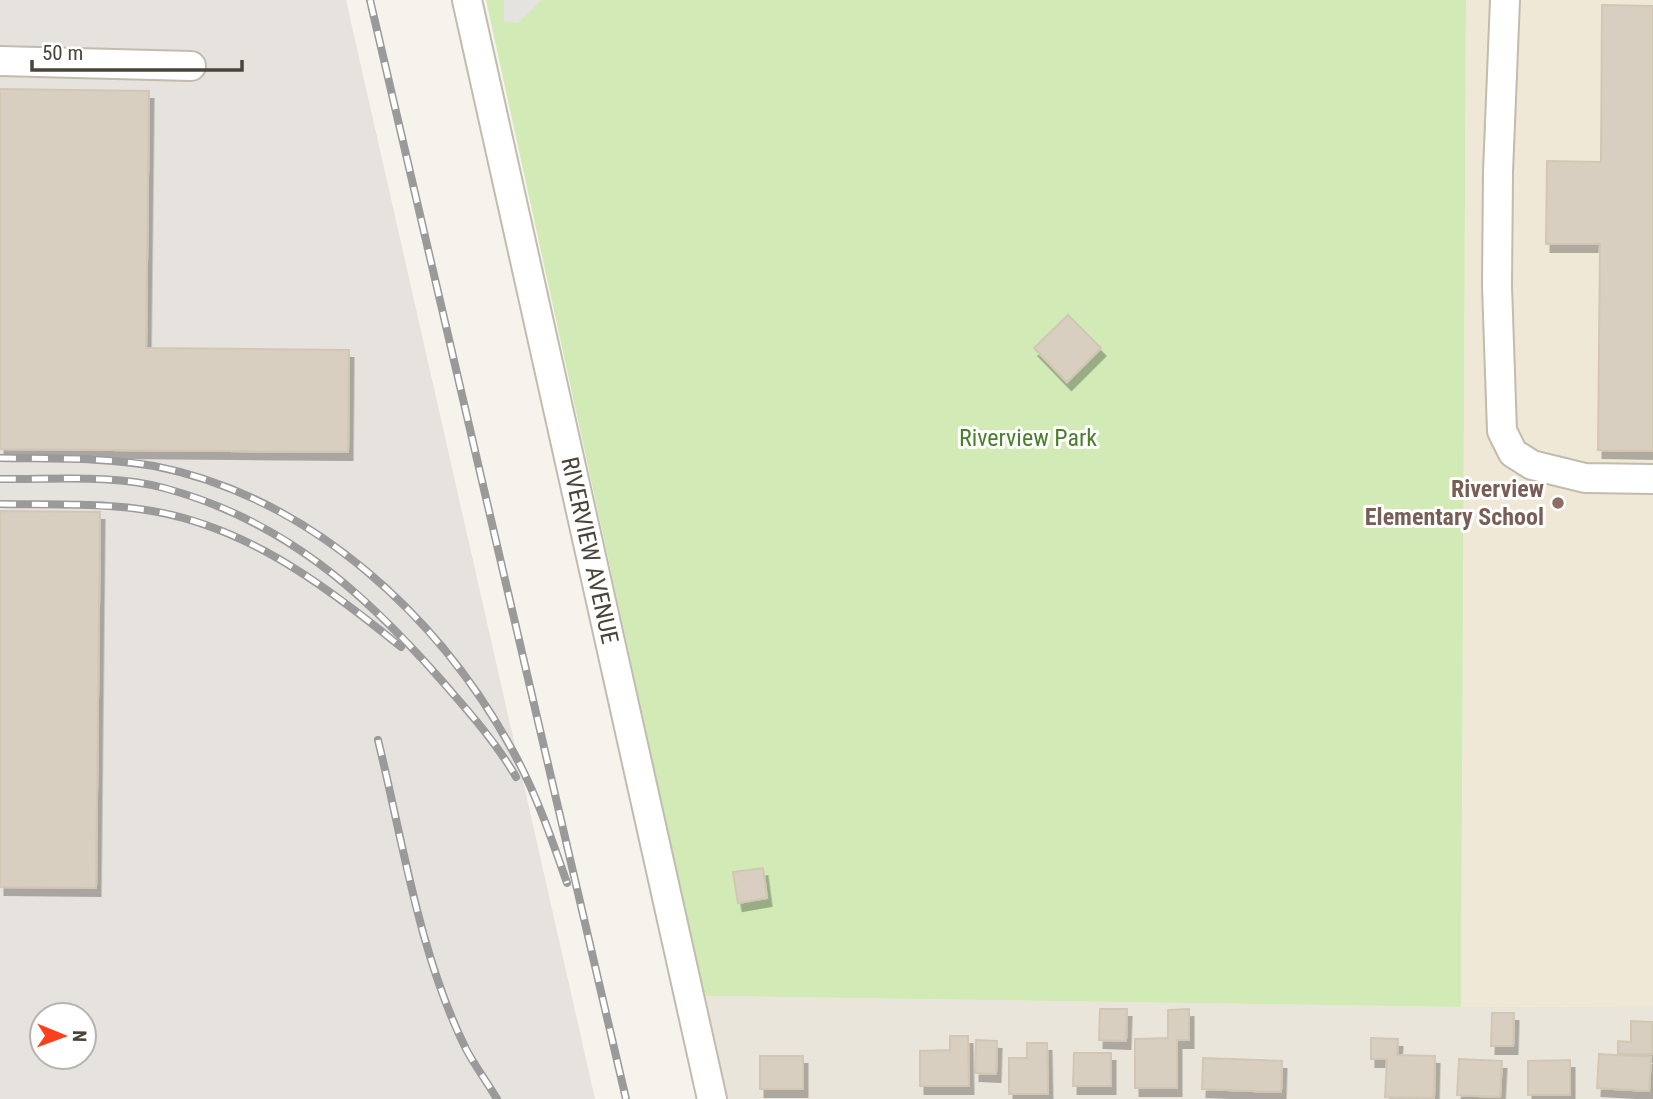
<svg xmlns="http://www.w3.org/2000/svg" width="1653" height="1099" viewBox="0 0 1653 1099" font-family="'Roboto Condensed',sans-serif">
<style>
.residential{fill:#eae5da}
.industrial{fill:#e6e2dd;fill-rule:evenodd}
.education{fill:#efe8d6}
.green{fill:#d2eab5}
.parking{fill:#e5e3e0}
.building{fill:#d8cfc1;stroke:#d3c7b4;stroke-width:2;filter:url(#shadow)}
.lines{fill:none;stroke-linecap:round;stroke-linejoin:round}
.minor-casing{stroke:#c2bbae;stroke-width:32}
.minor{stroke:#fff;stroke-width:28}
.rail-casing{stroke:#9a9a9a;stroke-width:8}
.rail{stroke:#fff;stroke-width:5;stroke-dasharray:16;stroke-linecap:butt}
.education-dot{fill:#8d6e63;stroke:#fff;stroke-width:2.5}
.labels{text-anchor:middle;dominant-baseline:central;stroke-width:6;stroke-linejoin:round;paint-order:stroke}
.park-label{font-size:24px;fill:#4a7f2a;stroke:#fff}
.education-label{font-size:24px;font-weight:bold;fill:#785e54;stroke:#fff;text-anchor:end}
.street-label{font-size:24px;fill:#4b4439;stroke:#fff}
</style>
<defs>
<filter id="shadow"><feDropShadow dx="4.5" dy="8" stdDeviation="0" flood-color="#0004"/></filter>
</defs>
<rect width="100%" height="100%" fill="#f6f3ec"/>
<!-- residential -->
<polygon class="residential" points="704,996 1461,1007 1653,1006 1653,1099 727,1099"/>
<!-- industrial -->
<path class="industrial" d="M0 0H346L595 1099H0ZM42 1015H84V1057H42Z"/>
<!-- education -->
<polygon class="education" points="1466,0 1653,0 1653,1006 1461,1007"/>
<!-- green -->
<polygon class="green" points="486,0 1466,0 1461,1007 704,996"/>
<!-- parking -->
<polygon class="parking" points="504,0 542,0 518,23 504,22"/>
<!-- building -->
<g class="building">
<polygon points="1602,5 1653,6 1653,451 1598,450 1600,244 1546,244 1547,161 1601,162"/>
<polygon points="0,89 149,91 146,348 349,350 348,452 0,449"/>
<polygon points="1068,315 1101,348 1067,382 1034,348"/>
<polygon points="0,511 100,512 96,888 0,887"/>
<polygon points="763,868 767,898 738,903 733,872"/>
<polygon points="1100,1009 1127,1009 1126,1041 1099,1040"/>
<polygon points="1189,1009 1189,1040 1177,1040 1177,1088 1135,1088 1135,1039 1168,1038 1168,1010"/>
<polygon points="1492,1013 1514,1013 1513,1046 1491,1046"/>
<polygon points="1631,1021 1652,1022 1652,1054 1618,1054 1618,1041 1631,1042"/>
<polygon points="950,1036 968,1036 969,1086 920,1086 920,1051 950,1050"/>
<polygon points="1371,1038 1398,1039 1397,1055 1435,1056 1434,1098 1385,1097 1387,1059 1371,1059"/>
<polygon points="976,1040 997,1041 996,1074 975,1073"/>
<polygon points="1027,1043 1047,1043 1048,1094 1009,1094 1009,1058 1027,1058"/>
<polygon points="1074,1053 1111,1053 1111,1086 1073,1086"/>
<polygon points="1599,1054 1651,1057 1649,1091 1597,1088"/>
<rect x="760" y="1056" width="43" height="33"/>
<polygon points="1203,1058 1282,1061 1281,1092 1202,1089"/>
<polygon points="1459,1059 1502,1061 1500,1097 1457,1095"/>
<polygon points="1570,1060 1570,1095 1528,1095 1528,1061"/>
</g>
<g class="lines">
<defs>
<g id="minor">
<path id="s1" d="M467 0 712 1099"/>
<polyline points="1505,0 1498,172 1497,286 1502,431 1513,453 1532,465 1585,478 1653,479"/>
<polyline points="0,61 191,66"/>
</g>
</defs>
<!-- minor casing -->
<use href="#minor" class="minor-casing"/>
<!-- minor -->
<use href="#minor" class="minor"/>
<defs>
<g id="rail">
<polyline points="370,0 626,1099"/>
<path d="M0 458C51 459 103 457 154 466 311 497 441 617 515 755 537 796 552 840 567 883"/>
<path d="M0 479C53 480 112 474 164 488 283 520 363 591 442 681 468 711 496 742 516 777"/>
<path d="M0 504C46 505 93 503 139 509 241 522 324 584 401 647"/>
<path d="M378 740C403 842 419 954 466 1049 475 1066 487 1082 497 1099"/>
</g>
</defs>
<!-- rail casing -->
<use href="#rail" class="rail-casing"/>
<!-- rail -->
<use href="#rail" class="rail"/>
</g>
<!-- markers -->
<circle class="education-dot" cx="1558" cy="503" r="7"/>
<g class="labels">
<!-- park labels -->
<g class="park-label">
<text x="1028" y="438">Riverview Park</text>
</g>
<!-- education labels -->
<g class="education-label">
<text x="1544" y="489">Riverview<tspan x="1544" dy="28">Elementary School</tspan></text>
</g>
<!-- street labels -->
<g class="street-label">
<text stroke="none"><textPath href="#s1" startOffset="564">RIVERVIEW AVENUE</textPath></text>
</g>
</g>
<!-- north arrow -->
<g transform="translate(63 1036) rotate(91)"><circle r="33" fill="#ffffff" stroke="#b7b4b0" stroke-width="2"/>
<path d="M0-5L12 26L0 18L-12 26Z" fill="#fc3f1d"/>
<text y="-10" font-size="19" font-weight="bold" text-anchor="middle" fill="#4b4439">N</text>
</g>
<!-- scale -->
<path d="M32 60v10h210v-10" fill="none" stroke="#4b4439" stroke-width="3.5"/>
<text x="42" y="60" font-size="21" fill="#4b4439" stroke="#ffffff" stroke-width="5" paint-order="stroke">50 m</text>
</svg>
